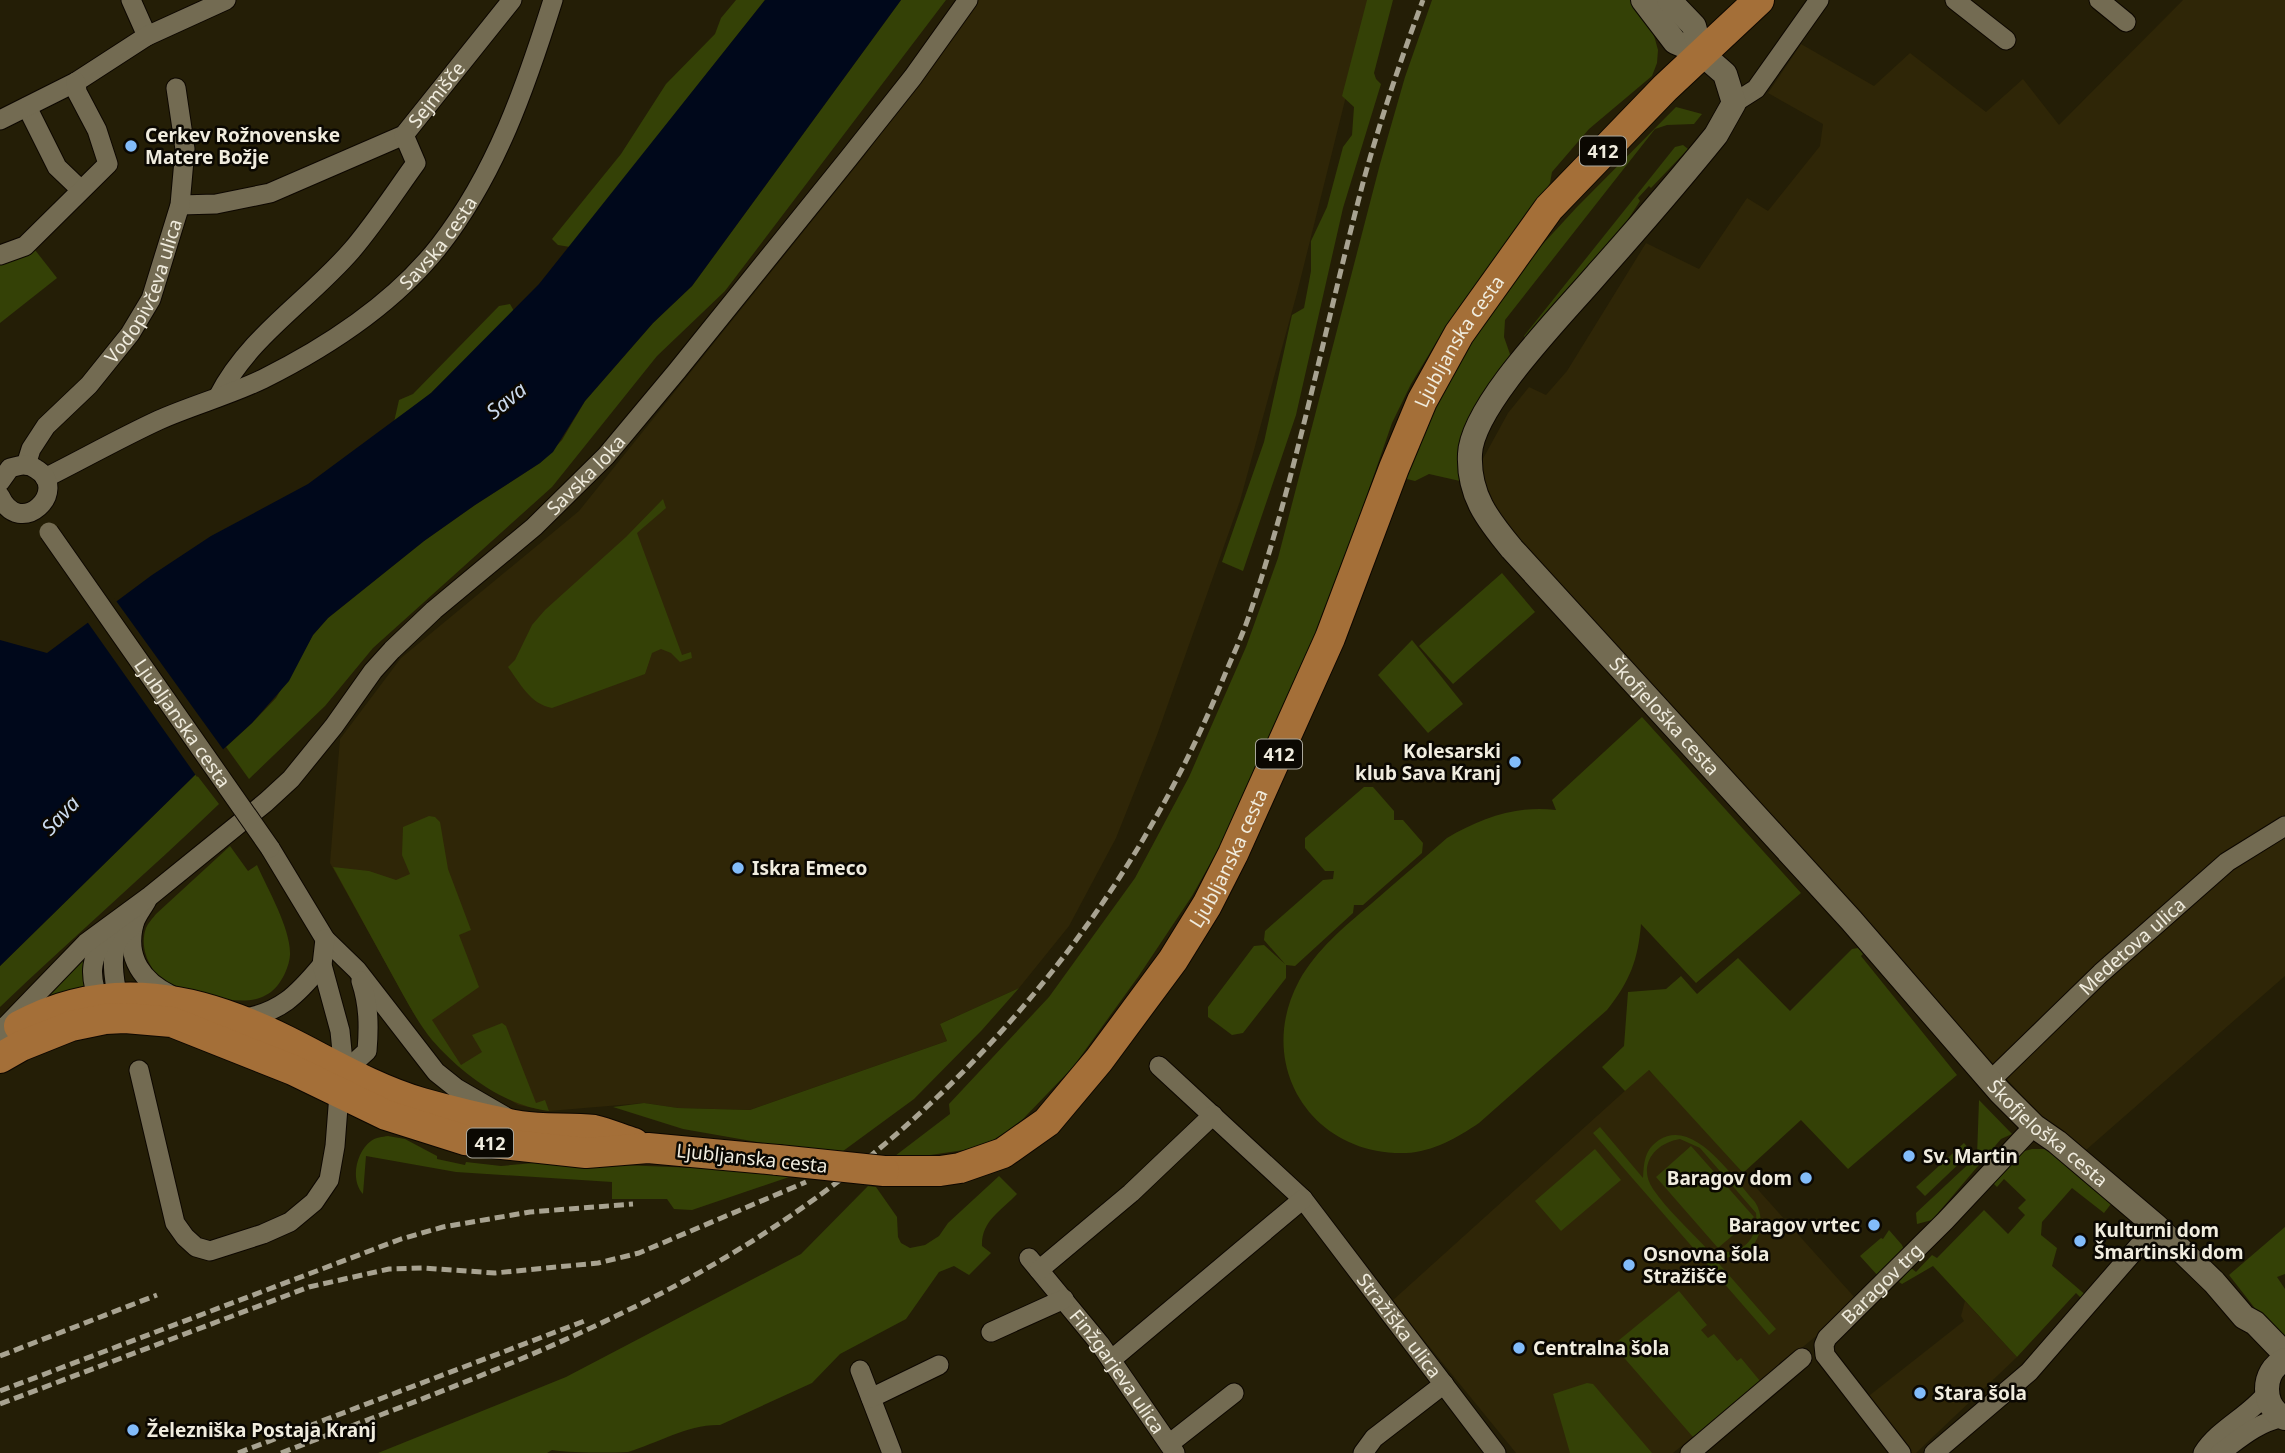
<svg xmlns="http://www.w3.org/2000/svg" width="2285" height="1453" viewBox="0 0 2285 1453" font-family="'Noto Sans',sans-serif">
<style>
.built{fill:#2f2607}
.green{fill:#344106;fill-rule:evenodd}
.water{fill:#00081b}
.pier{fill:#241e06}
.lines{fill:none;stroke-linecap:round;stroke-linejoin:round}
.minor-casing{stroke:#0d0700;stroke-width:21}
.tertiary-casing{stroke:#0d0700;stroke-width:26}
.primary-casing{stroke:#0d0700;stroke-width:32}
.minor{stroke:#736b52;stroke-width:19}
.tertiary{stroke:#736b52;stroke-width:24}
.primary{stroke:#a46f38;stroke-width:30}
.rail{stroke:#a8a391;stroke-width:5;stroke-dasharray:10 5;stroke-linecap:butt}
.minor-bridge-casing{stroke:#0d0700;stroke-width:21;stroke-linecap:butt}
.primary-bridge-casing{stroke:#0d0700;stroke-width:32;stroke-linecap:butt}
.minor-bridge{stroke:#736b52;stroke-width:19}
.primary-bridge{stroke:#a46f38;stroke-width:30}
.poi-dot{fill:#82bcfa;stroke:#0b0802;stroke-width:2.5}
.labels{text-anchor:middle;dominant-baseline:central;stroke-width:5;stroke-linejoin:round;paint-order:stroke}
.shield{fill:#0b0802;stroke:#aba89c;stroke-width:2}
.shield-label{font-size:18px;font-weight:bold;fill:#f0ecde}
.street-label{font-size:19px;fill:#f0ecde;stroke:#0b0802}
.poi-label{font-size:19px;font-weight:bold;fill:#f0ecde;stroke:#0b0802;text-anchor:start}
.water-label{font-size:21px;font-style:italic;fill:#cbdaec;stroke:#0b0802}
</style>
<rect width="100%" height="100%" fill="#241e06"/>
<!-- built -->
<g class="built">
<polygon points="978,0 1370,0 1297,293 1240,501 1157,735 1116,838 1069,926 1019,988 940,1024 947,1041 750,1110 678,1108 644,1103 549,1111 518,1105 458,1066 432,1039 413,1012 330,863 340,739 401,658 579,511 865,155"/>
<polygon points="2183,0 2285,0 2285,976 2086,1150 2066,1137 2037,1112 1491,513 1479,466 1508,413 1529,387 1546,395 1567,371 1646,243 1699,269 1747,198 1768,211 1820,146 1823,124 1768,93 1801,44 1874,86 1910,53 1986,112 2023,79 2059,125"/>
<polygon points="1648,1070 1659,1079 1856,1299 1820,1333 1673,1453 1516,1453 1392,1301"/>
<polygon points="1965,1301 2017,1357 1916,1453 1908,1453 1865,1399 1964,1321 1961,1316"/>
</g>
<!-- green -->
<g class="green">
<polygon points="736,0 765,0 570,247 558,245 552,239 621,154 666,84 715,34 721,18"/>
<polygon points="901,0 946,0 725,291 657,356 552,487 373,648 325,706 249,779 226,747 252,723 276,698 313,635 328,618 424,541 475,505 540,463 562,440 585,401 653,323 692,286"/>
<polygon points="1367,0 1393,0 1374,73 1376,79 1381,84 1343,208 1296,415 1243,571 1222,562 1264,442 1292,315 1304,308 1311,271 1311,241 1327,207 1343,147 1352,135 1354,107 1342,96"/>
<polygon points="1432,0 1631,0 1650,25 1655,39 1658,50 1657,63 1652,76 1589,129 1552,172 1550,183 1537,206 1437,341 1411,384 1392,423 1335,587 1286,707 1219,848 1192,896 1138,977 1073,1067 1023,1119 1009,1130 993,1140 971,1149 910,1158 899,1155 891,1159 950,1114 949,1104 1049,997 1135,878 1189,777 1246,647 1278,558 1380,164 1405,77"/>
<polygon points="1676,107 1702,114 1694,124 1667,125 1655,129 1505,320 1504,337 1511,357 1461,446 1460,481 1429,474 1415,481 1403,478 1418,439 1483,319 1519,270 1576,208"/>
<polygon points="1683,145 1688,149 1651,188 1649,186 1638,198 1640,201 1608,250 1528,343 1524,336 1675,147"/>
<polygon points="29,247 35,250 57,278 0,323 0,259"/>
<polygon points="510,304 514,311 431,393 394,422 399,400 413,394 499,306"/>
<path d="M663 499 666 508 637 533 682 655 691 652 692 658 680 662 671 653 661 649 652 653 645 674 552 708C530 704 520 683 508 667L515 660 532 625 545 610 626 537Z"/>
<polygon points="1502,573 1535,612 1453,684 1419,646"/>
<polygon points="1412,640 1463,704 1428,733 1378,675"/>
<path d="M1642 717 1801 893 1696 983 1641 924C1638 960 1630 981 1607 1010L1479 1123C1458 1137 1433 1152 1406 1153 1312 1156 1254 1065 1299 981 1317 949 1344 927 1371 904 1396 882 1422 860 1447 838 1481 818 1517 805 1556 810L1552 800Z"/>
<path d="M196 774 219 804C147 873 72 938 0 1007V966Z"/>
<polygon points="1364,787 1373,787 1394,811 1394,820 1403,820 1423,843 1422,853 1363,905 1354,905 1353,913 1295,966 1286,965 1286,978 1243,1033 1232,1035 1208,1017 1208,1007 1254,946 1264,945 1285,964 1264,940 1265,931 1323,880 1333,879 1334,871 1325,871 1305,848 1305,838"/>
<path d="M429 816 435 817 440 822 448 869 471 930 459 935 479 987 432 1020 461 1065 482 1052 472 1035 502 1023 506 1026 536 1103 545 1100 549 1111C504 1106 461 1073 432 1040 415 1019 403 994 390 971 371 936 352 902 333 867L369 871 396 880 410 874 402 855 403 827Z"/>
<path d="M230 846 248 871 257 865C268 890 291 929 290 955 289 969 279 989 266 995 251 1004 229 1000 213 997 199 994 184 993 172 986 152 976 138 950 146 928 148 923 153 918 156 914Z"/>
<polygon points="1858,948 1863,954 1861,956 1957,1075 1848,1169 1801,1120 1743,1173 1649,1070 1625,1091 1602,1067 1624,1046 1628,992 1666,989 1681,976 1697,994 1738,958 1790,1011 1852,949"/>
<polygon points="81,960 84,961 85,965 87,989 47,1000 45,993"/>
<polygon points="1019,988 982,1030 914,1099 839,1154 813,1152 683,1129 613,1107 644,1103 678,1108 750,1110 947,1041 940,1024"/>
<polygon points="1979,1100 2012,1134 2001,1139 1932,1220 1917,1224 1916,1213 1977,1156"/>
<path d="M1600 1127 1643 1178C1644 1163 1644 1150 1659 1140 1694 1117 1734 1179 1755 1202 1765 1217 1762 1241 1746 1252 1737 1258 1724 1258 1714 1258L1776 1329 1769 1335 1593 1133ZM1680 1139 1700 1148 1756 1213C1759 1244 1737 1258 1708 1250 1691 1231 1667 1210 1653 1189 1637 1165 1655 1143 1680 1139Z"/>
<path d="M388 1136 405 1139 437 1156V1159L465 1165 466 1162 501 1166 545 1162 723 1169 792 1176 692 1210 674 1209 667 1199H612V1182L456 1172 366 1156 363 1194C350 1180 356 1152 371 1141 376 1137 382 1137 388 1136Z"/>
<polygon points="1964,1143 1968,1148 1965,1158 1925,1196 1916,1187"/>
<polygon points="1691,1146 1754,1217 1718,1248 1656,1177"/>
<polygon points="1595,1149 1621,1180 1561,1231 1535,1201"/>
<polygon points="2032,1149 2047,1149 2111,1204 2104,1213 2072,1188 2042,1222 2041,1235 2057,1248 2052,1266 2088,1297 2084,1301 2076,1293 2017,1357 1933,1266 1902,1284 1899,1282 1911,1268 1916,1272 1932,1255 1937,1258 1984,1210 2008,1234 2025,1215 2018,1208 2026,1200 2004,1179 1997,1187 1993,1183 2021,1152"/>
<path d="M999 1176 1017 1194C1001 1211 981 1221 982 1246L991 1253 969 1275 954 1266 939 1272 906 1319 840 1354 812 1383 720 1425C688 1424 658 1443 628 1452 609 1453 572 1453 552 1450L547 1453H378L566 1377 801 1254 868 1186 876 1187 897 1217 898 1237 901 1243 910 1248 925 1245 939 1236 948 1223Z"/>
<polygon points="2285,1227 2285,1274 2277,1277 2285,1289 2285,1339 2268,1325 2229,1275"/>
<polygon points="1889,1230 1902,1245 1904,1250 1879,1277 1860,1256 1881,1238 1883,1239"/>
<polygon points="1679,1291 1707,1325 1701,1330 1708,1338 1714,1334 1737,1361 1741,1358 1760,1381 1693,1437 1613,1345"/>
<polygon points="1587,1383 1593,1384 1652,1453 1570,1453 1553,1394"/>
</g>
<!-- water -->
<polygon class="water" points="765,0 901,0 692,286 653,323 585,401 553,452 540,463 475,505 424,541 328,618 313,635 289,681 252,723 196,774 0,966 0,640 47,653 152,575 211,536 308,484 431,393 539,284"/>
<!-- pier -->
<polygon class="pier" points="114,598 225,752 197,777 86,620"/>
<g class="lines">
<defs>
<g id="minor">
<polyline points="131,0 147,36"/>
<polyline points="1955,0 2006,40"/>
<polyline points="2099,0 2126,22"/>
<polyline points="1734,103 1756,89 1819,0"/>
<polyline points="27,107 57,167 80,189"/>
<polyline points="0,120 76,82 147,36 226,0"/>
<path id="s1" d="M180 205 216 204 270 193 404 135 512 0"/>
<polyline points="0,255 25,246 108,164 97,130 77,92 76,82"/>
<path d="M218 397C249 336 308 301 352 250 375 223 395 192 416 163L404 135"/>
<path id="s2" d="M26 465 31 449 46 426 89 385 130 334 151 299 180 205 185 149 176 88"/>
<path id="s3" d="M45 478C83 459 120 438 159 420 193 405 230 395 263 379 329 346 394 304 440 245 496 173 526 86 553 0"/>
<path d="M0 482 10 468C20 465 27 463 36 469 71 490 20 540 0 496"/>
<polyline points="270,848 325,939 357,970 436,1072 456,1088 506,1117"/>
<path d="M147 900C143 908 136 916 134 924 125 958 143 982 171 995"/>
<path d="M121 1007C115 989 109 957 118 940 121 934 130 929 134 924"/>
<path d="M102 1010C88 976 89 961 108 930"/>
<path d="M240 1019C280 1013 297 995 322 965"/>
<path id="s4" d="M0 1032 86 943 150 896 266 802 291 779 334 726 373 671 392 650 434 610 534 527 606 456 677 371 848 159 913 77 968 0"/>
<path id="s5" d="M1159 1066 1303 1199 1496 1453"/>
<polyline points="139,1070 175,1223 185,1237 196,1247 210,1251 263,1234 290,1222 314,1202 329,1180 335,1146 339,1094 344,1072 340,1031 322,965 325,939"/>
<path d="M344 1072 367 1051C369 1027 369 1005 361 981"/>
<path id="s6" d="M1990 1081 2101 973 2227 862 2285 826"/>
<path id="s7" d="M1029 1258 1100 1344 1175 1453"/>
<polyline points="1039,1270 1131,1193 1213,1115"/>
<polyline points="991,1332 1064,1299"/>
<polyline points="1111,1360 1303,1199"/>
<polyline points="860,1370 892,1453"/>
<polyline points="871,1398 939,1365"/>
<polyline points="1169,1444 1234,1393"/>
<polyline points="1363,1453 1374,1438 1444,1384"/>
<polyline points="1690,1453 1802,1358"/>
<path id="s8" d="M1901 1453 1825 1355 1824 1345 1827 1338 1945 1221 2034 1126"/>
<polyline points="1934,1453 2029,1372 2156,1226"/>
<path d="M2203 1453C2218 1429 2249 1416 2267 1393"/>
<path d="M2220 1453C2239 1439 2258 1422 2282 1418"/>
</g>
<g id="tertiary">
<path id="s9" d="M1643 0 1675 42 1701 53 1725 74 1734 103 1716 135C1678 182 1638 228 1598 273 1565 312 1472 405 1470 454 1468 495 1488 520 1512 549L1851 920 2000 1092 2034 1126 2057 1142 2156 1226 2214 1282 2244 1317 2255 1323 2285 1354"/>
<polyline points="1669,0 1694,26 1701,53"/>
<path d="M2285 1360C2261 1371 2261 1407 2285 1418"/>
</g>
<g id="primary">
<path d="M19 1026C109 977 200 997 287 1041 331 1063 374 1089 422 1103 454 1112 487 1120 520 1126 544 1130 570 1127 594 1130 607 1133 621 1139 634 1143"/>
<polyline points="0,1058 21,1046 71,1026 105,1019 125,1018 172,1022 293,1070 386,1115 465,1140 586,1153 648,1148 778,1160"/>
<path id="s10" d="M884 1171H940L960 1168 1003 1153 1047 1122 1099 1060 1173 960 1207 905 1233 854 1330 638 1394 468 1422 401 1459 334 1549 208 1665 88 1759 0"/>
</g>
</defs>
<!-- minor casing -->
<use href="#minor" class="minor-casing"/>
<!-- tertiary casing -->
<use href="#tertiary" class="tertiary-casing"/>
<!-- primary casing -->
<use href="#primary" class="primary-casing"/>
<!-- minor -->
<use href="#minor" class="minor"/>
<!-- tertiary -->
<use href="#tertiary" class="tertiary"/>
<!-- primary -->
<use href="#primary" class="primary"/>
<!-- rail -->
<g class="rail">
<polyline points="0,1356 157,1295"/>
<polyline points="0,1391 401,1239 443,1227 530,1212 633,1204"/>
<polyline points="0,1404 309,1287 389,1269 424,1268 495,1273 598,1263 639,1253 806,1182"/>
<polyline points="238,1453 587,1320"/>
<path d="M281 1453C429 1396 579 1343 716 1263 943 1131 1121 926 1221 684 1231 659 1243 635 1251 610 1298 469 1326 322 1364 179 1381 118 1401 59 1423 0"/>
</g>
<defs>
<g id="minor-bridge">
<path id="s11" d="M49 532 270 848"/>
</g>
<polyline id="primary-bridge" points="778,1160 884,1171"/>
</defs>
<!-- minor-bridge casing -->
<use href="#minor-bridge" class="minor-bridge-casing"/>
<!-- primary-bridge casing -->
<use href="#primary-bridge" class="primary-bridge-casing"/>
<!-- minor-bridge -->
<use href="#minor-bridge" class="minor-bridge"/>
<!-- primary-bridge -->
<use href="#primary-bridge" class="primary-bridge"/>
</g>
<!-- markers -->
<g class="poi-dot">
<circle cx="131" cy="146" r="7"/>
<circle cx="1515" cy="762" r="7"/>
<circle cx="738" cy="868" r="7"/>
<circle cx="1909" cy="1156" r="7"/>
<circle cx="1806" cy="1178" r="7"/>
<circle cx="1874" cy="1225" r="7"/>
<circle cx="2080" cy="1241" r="7"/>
<circle cx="1629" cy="1265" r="7"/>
<circle cx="1519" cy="1348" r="7"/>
<circle cx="1920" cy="1393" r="7"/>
<circle cx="133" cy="1430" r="7"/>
</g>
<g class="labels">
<!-- shield labels -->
<g class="shield">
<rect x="1580" y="136.5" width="46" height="29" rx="5"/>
<rect x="1256" y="739.5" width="46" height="29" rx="5"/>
<rect x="467" y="1128.5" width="46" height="29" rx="5"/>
</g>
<g class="shield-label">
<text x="1603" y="151">412</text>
<text x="1279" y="754">412</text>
<text x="490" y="1143">412</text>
</g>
<!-- street labels -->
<g class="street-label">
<text stroke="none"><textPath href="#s1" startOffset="289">Sejmišče</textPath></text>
<text stroke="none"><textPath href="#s3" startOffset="464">Savska cesta</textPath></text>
<text stroke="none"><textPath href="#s2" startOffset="214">Vodopivčeva ulica</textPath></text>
<text stroke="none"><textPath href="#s10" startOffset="1064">Ljubljanska cesta</textPath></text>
<text stroke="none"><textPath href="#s4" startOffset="812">Savska loka</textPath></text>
<text stroke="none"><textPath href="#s9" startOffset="919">Škofjeloška cesta</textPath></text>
<text stroke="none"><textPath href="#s11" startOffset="233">Ljubljanska cesta</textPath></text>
<text stroke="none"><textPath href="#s10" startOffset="497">Ljubljanska cesta</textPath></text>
<text stroke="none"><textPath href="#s6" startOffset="196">Medetova ulica</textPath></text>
<text stroke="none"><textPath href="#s9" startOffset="1486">Škofjeloška cesta</textPath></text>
<text transform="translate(752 1158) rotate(6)">Ljubljanska cesta</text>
<text stroke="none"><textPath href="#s8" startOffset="219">Baragov trg</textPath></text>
<text stroke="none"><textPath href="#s5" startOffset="355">Stražiška ulica</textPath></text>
<text stroke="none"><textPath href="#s7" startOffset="144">Finžgarjeva ulica</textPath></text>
</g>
<!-- poi labels -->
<g class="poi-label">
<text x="145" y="135">Cerkev Rožnovenske<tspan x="145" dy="22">Matere Božje</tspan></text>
<text x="1501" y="751" text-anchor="end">Kolesarski<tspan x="1501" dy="22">klub Sava Kranj</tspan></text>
<text x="752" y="868">Iskra Emeco</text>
<text x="1923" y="1156">Sv. Martin</text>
<text x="1792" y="1178" text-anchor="end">Baragov dom</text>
<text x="1860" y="1225" text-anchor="end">Baragov vrtec</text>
<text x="2094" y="1230">Kulturni dom<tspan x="2094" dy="22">Šmartinski dom</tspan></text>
<text x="1643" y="1254">Osnovna šola<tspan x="1643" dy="22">Stražišče</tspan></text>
<text x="1533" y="1348">Centralna šola</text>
<text x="1934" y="1393">Stara šola</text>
<text x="147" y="1430">Železniška Postaja Kranj</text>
</g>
<!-- water labels -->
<g class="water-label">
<text transform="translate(506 400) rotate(-39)">Sava</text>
<text transform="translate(60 815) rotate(-47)">Sava</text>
</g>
</g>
</svg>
